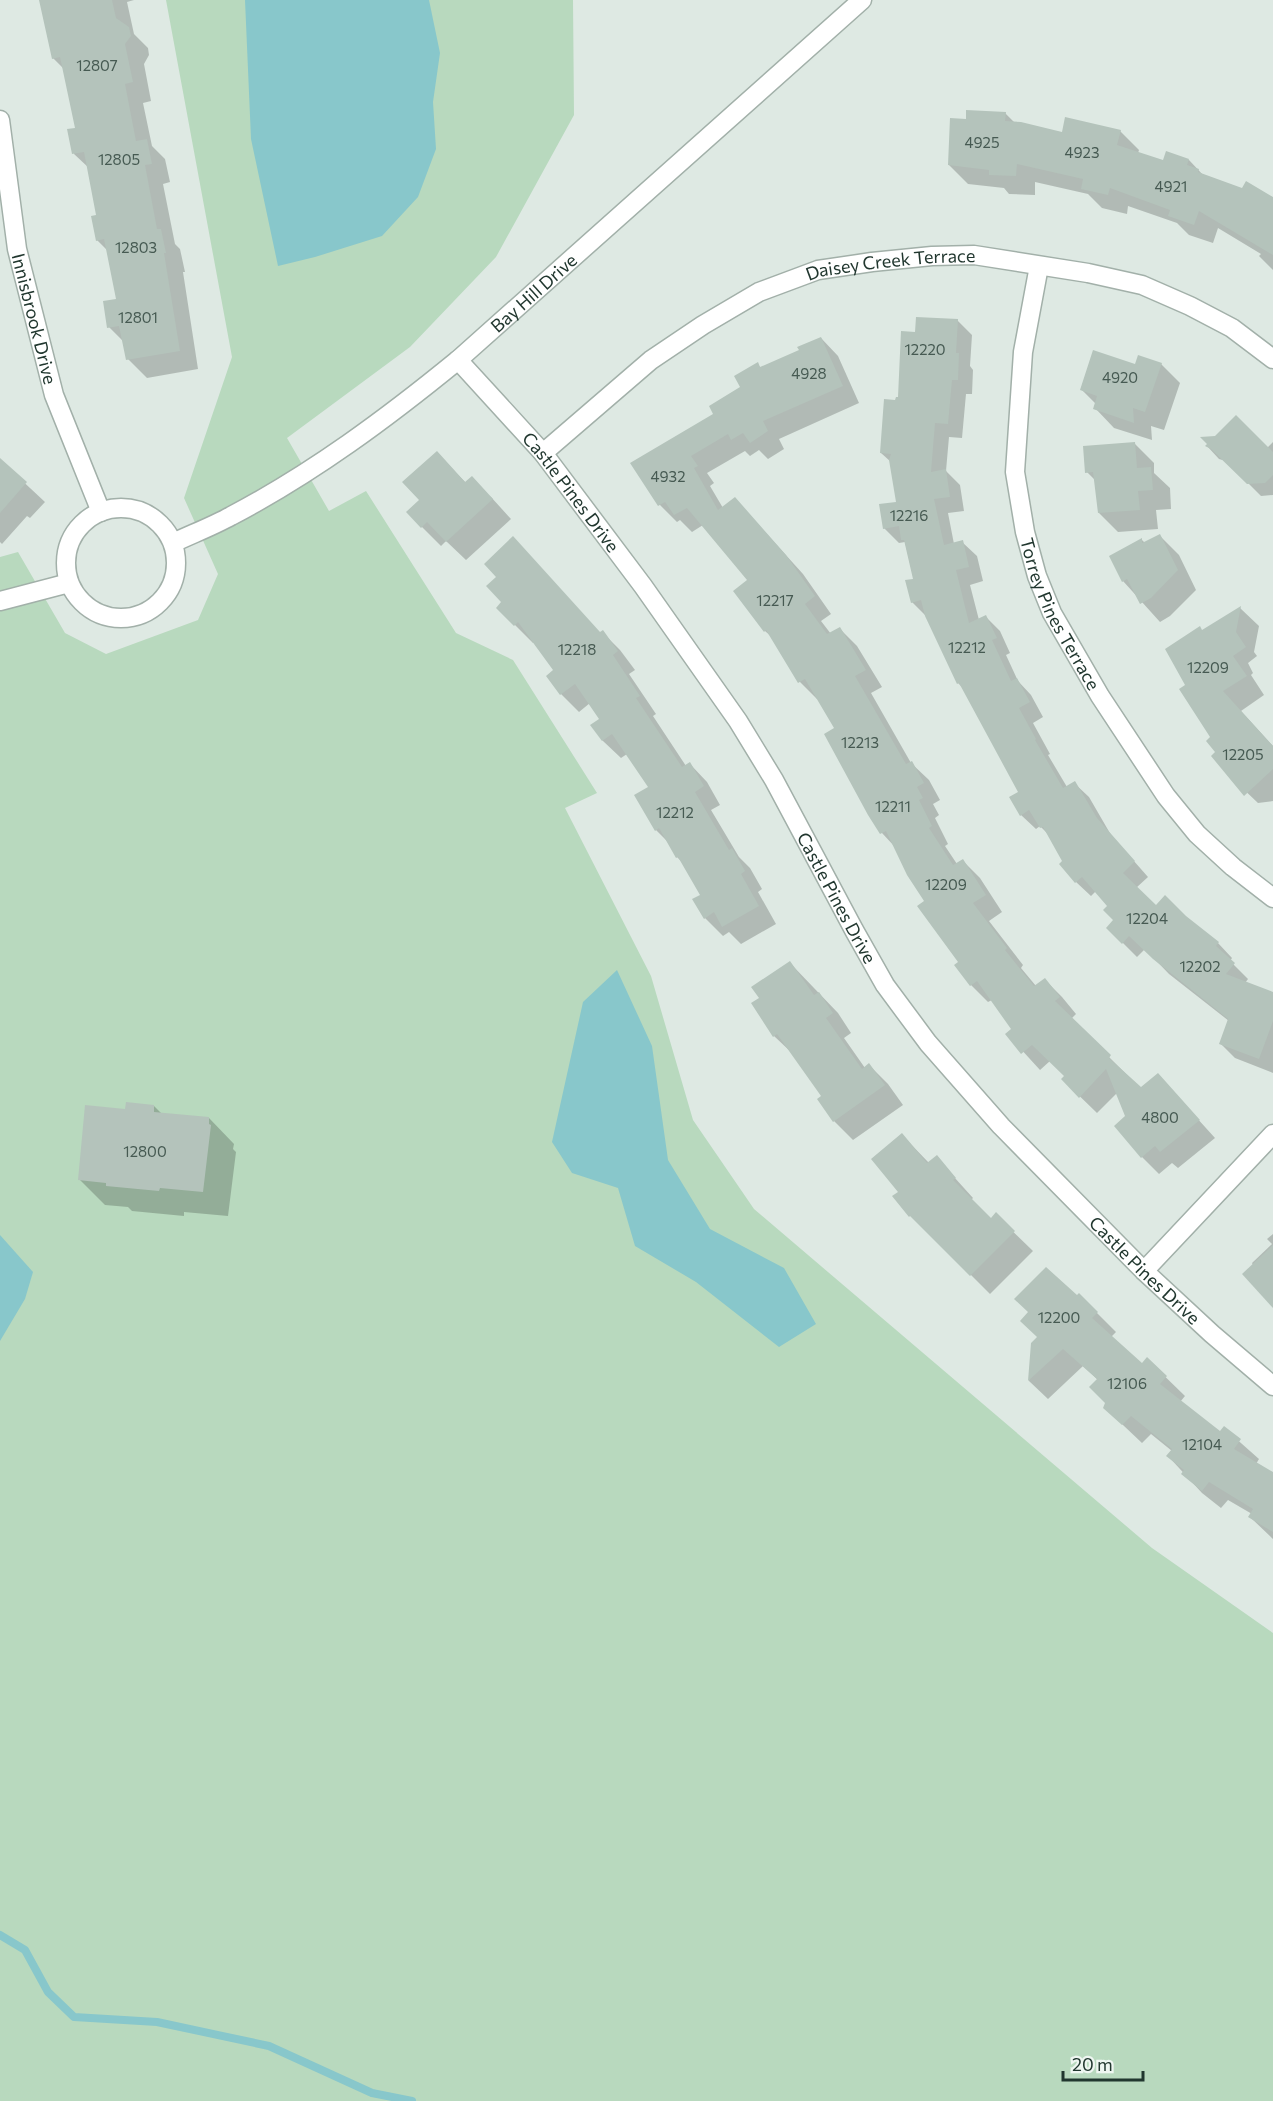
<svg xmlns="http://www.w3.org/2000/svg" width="1273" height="2101" viewBox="0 0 1273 2101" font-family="Commissioner,sans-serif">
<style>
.green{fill:#b8d9be}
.water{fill:#88c7cb}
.shadow{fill:#0003}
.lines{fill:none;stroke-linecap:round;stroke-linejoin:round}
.stream{stroke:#88c7cb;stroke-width:8}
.building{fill:#b4c3bb}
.minor-casing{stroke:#a2b0a9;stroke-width:21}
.minor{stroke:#fff;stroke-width:18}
.labels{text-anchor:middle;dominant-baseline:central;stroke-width:5;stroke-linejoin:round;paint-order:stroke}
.number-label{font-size:15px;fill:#465a52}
.street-label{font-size:18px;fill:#21372f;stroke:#eef6f1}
</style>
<rect width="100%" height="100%" fill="#dee9e3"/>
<!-- green -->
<polygon class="green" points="166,0 573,0 574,115 496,257 410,347 287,438 329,511 366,491 456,633 513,660 597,793 565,808 651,976 693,1120 754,1209 1152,1548 1273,1633 1273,2101 0,2101 0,557 18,552 65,633 106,654 198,620 218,574 184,498 232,357"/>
<!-- water -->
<g class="water">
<polygon points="245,0 429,0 440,53 433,102 436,149 418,197 382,236 315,257 278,266 251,139"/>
<polygon points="617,970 652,1046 668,1160 710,1229 784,1268 816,1324 779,1347 696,1282 635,1246 618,1188 572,1173 552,1142 583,1002"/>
<polygon points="0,1235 33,1272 25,1299 0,1341"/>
</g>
<!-- shadow -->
<g class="shadow">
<polygon points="41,0 134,0 127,2 134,34 148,48 149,55 144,64 151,101 143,103 152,146 165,159 170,182 163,184 175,244 180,249 185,272 183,272 198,369 147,378 128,359 124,342 109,327 117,300 108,251 97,240 98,216 89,168 74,154 76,129 64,69 53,58"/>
<polygon points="1005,113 1015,123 1064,134 1120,131 1139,150 1138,153 1164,162 1189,160 1204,176 1273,199 1273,270 1259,256 1261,254 1218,228 1213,243 1189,235 1177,223 1128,206 1127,214 1102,208 1088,194 1035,182 1035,195 1009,194 1004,188 968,184 949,165 967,120"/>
<polygon points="957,320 972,335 970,366 973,370 972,394 966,394 962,438 949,437 946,471 960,485 964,511 948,513 954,544 962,542 977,556 983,581 970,585 979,620 986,617 1000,631 1010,653 1006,655 1018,681 1031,695 1043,717 1033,723 1050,754 1048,755 1067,787 1074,783 1089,797 1111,835 1148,877 1136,888 1156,907 1185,917 1218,943 1232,958 1230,961 1248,979 1245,983 1273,993 1273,1073 1235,1058 1221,1044 1229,1021 1169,974 1145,949 1137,957 1122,942 1109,906 1096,891 1091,896 1076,882 1049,835 1040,826 1036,829 1021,815 1020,792 964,689 958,683 927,617 912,602 914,580 905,542 899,543 884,528 897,503 891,462 881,453 899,399 916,333"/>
<polygon points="821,338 838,356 859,403 779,439 784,449 768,459 759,450 750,456 745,451 707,473 714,483 710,486 723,508 735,499 803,574 831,614 821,621 831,634 840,629 857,646 882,687 871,693 911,763 929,780 940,800 933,804 939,815 935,818 948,844 945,846 957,864 963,861 980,878 1002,912 989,921 1023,965 1021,968 1036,986 1045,980 1062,997 1076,1014 1071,1019 1141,1089 1158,1075 1215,1138 1178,1168 1172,1163 1159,1174 1142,1157 1117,1093 1097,1113 1063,1080 1066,1077 1050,1061 1040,1070 1007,1034 1013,1030 992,1000 988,1002 971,985 956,965 960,962 895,847 882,833 836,729 818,698 817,699 800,682 774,639 765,631 749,580 703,525 692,532 680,520 677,522 660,505 632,464 715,414 742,387 757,364 761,368 801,351"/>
<polygon points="1161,364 1180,383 1164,430 1151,426 1152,440 1114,428 1095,408 1096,404 1082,390 1136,366"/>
<polygon points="1273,442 1273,495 1261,496 1226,461 1219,459 1207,446 1209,444 1267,448"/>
<polygon points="1135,444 1154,463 1154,473 1170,488 1171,509 1156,510 1158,529 1118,532 1099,513 1096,481 1087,472"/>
<polygon points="437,453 466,483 491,497 511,519 466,560 446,541 441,546 422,527 421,500"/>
<polygon points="0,460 45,502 30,518 27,516 2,544 0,542"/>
<polygon points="1160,536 1179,555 1196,590 1170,616 1160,622 1123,581 1141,539 1145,543"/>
<polygon points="498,608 601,633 602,632 620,650 635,670 629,674 656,714 653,716 686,766 690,764 707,782 720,805 711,810 739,857 750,868 762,889 758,892 776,924 741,944 729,932 723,936 705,918 702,895 684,864 677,857 670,844 656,830 636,796 650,787 627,754 621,758 603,741 592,725 601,720 590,703 579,712 561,694 556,670 534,642 533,643"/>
<polygon points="1240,608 1259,626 1254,652 1257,656 1248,663 1253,673 1251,675 1264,695 1241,711 1273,746 1273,801 1258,803 1238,784 1218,752 1187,686 1203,631"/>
<polygon points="790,963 838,1013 851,1033 844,1038 865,1068 869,1065 888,1084 903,1105 853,1140 834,1121 823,1096 792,1053 774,1036 761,999"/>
<polygon points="154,1106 162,1114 209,1118 234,1144 233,1149 236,1152 228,1216 184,1212 184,1216 132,1211 128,1207 105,1205 80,1180 127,1111"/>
<polygon points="902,1135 929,1163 936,1157 973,1198 971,1200 991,1220 996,1215 1033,1251 990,1294 930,1234 900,1192"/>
<polygon points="1273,1234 1273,1306 1252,1263 1272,1244 1267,1239"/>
<polygon points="1079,1295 1116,1332 1111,1337 1142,1365 1147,1359 1185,1396 1180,1402 1220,1433 1224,1428 1259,1459 1256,1464 1273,1474 1273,1539 1250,1517 1252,1514 1228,1500 1221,1508 1202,1493 1168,1456 1172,1451 1151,1434 1142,1443 1105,1408 1107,1403 1098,1380 1083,1366 1048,1399 1029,1381 1032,1344"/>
</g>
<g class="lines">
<!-- stream -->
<polyline class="stream" points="0,1935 25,1950 48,1992 74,2017 157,2022 269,2046 372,2093 412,2101"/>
</g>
<!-- building -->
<g class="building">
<polygon points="39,0 112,0 116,18 129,27 131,36 125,44 133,82 125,84 136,141 147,139 152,164 145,165 157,229 161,229 166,253 164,253 180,351 126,360 119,326 107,328 103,301 116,299 104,239 96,241 91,216 96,215 84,152 72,154 67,129 75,128 60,57 52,59"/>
<polygon points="966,110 1006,112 1005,121 1021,122 1062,132 1065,117 1121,130 1117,145 1163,160 1166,151 1189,159 1187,165 1199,169 1198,172 1242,188 1246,181 1273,197 1273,255 1199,211 1194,225 1168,216 1170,210 1110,188 1108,195 1081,189 1083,179 1017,164 1016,176 989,175 989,170 948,165 950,118 966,119"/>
<polygon points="916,317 958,319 956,353 959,353 958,380 952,380 948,424 935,423 931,472 946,469 950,497 934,499 944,545 963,540 969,567 956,570 969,623 986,615 997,638 992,640 1011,681 1017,678 1030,702 1019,708 1036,739 1035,740 1063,788 1075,781 1097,818 1135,861 1123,873 1156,905 1165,895 1186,916 1219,942 1216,946 1235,963 1226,974 1273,992 1273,1021 1259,1059 1219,1044 1228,1019 1153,959 1129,936 1122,944 1106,928 1113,920 1103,910 1107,906 1082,877 1075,883 1059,864 1062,861 1043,827 1040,828 1029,810 1020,816 1009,797 1018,792 959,683 957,684 925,616 921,600 911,603 905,580 913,579 904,540 901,540 899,526 883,529 879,504 896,502 889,460 891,454 880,453 884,399 895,400 896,397 898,397 901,331 915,332"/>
<polygon points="821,337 843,386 763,421 768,431 750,443 743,433 731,440 728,434 691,456 698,466 694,468 718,510 735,497 786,555 815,596 805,604 827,634 840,627 866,670 855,676 906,764 912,761 924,783 917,787 923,798 919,800 932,826 929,828 953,865 963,859 986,895 973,903 1007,948 1005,950 1034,986 1045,978 1060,997 1055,1001 1111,1055 1109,1058 1141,1087 1158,1073 1200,1120 1160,1152 1155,1146 1141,1158 1114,1126 1125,1116 1106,1069 1079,1098 1061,1079 1064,1076 1032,1045 1021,1054 1005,1034 1011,1029 977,981 970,986 954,965 958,962 917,906 924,901 907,875 886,831 880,834 868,815 824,734 834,728 805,679 798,683 766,630 764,632 733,591 747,580 687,508 674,515 665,502 658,506 630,463 713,414 709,406 740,387 734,376 758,362 760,367 799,350 797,347"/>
<polygon points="1093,350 1135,364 1138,355 1162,363 1145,412 1133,408 1134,423 1093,409 1097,396 1080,390"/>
<polygon points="1236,415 1273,452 1273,475 1265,483 1247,484 1211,449 1205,446 1207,444 1200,437 1215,436"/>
<polygon points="1135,442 1137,468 1151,467 1153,490 1138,491 1140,510 1098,513 1093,472 1085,473 1083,446"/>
<polygon points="437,451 465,482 472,476 493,499 446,542 427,522 421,528 406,512 419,500 402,482"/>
<polygon points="0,458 27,482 0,513"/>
<polygon points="1160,534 1178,570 1151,598 1140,604 1127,579 1122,582 1109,556 1142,538 1142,543"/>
<polygon points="513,536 600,632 603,630 618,651 613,655 640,696 636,698 682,767 690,762 704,786 695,792 729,850 732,848 745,871 741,874 759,906 722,927 714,912 704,919 692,899 700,895 678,857 676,858 659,828 655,831 634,795 648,787 612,734 602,741 590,725 599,719 575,684 560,695 546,676 553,670 518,622 514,626 496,608 501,602 486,586 496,577 484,564"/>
<polygon points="1241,606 1236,632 1246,647 1233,656 1247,676 1223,691 1273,746 1273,769 1244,796 1211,756 1215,752 1206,741 1210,737 1179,689 1185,685 1165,649 1200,626 1202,630"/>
<polygon points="790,961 814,995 819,992 833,1013 826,1018 862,1069 869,1063 885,1085 833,1122 817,1099 821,1096 777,1034 773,1037 751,1003 759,998 751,987"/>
<polygon points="126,1102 154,1105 154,1112 209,1117 209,1124 211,1125 203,1192 160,1188 159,1191 106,1186 106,1183 78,1180 85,1105 125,1109"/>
<polygon points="902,1133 927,1163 937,1155 956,1178 953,1180 991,1218 996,1212 1015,1231 970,1276 910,1216 909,1217 892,1196 898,1192 871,1159"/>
<polygon points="1273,1245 1273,1308 1242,1274"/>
<polygon points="1046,1267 1077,1295 1079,1293 1098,1312 1092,1318 1142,1363 1147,1357 1167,1376 1160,1384 1220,1431 1224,1426 1241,1439 1234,1449 1273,1472 1273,1532 1248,1517 1253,1509 1209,1482 1202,1491 1181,1474 1184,1470 1166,1456 1172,1449 1131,1416 1122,1425 1103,1408 1105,1403 1089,1387 1097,1379 1063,1349 1028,1381 1031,1343 1037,1337 1020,1321 1028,1312 1014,1299"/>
</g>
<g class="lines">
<defs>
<g id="minor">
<path id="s1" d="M0 120 17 249 54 395 101 512"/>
<path id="s2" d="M1039 266 1023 352 1015 472 1025 532 1037 576 1052 613 1100 696 1166 796 1197 834 1233 867 1273 898"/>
<path id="s3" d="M458 360 543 453 643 586 738 721 774 780 854 930 885 985 928 1043 1001 1126 1144 1271 1212 1334 1273 1386"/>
<path id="s4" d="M543 453 651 360 703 325 759 292 818 270 872 262 932 256 974 255 1088 273 1142 285 1190 306 1232 328 1273 359"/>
<circle cx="121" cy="563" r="55"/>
<path id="s5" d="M173 543C192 534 213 526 231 516 313 473 387 418 458 360L862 0"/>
<polyline points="0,601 69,583"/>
<polyline points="1144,1271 1273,1134"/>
</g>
</defs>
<!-- minor casing -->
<use href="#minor" class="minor-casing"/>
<!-- minor -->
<use href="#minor" class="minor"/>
</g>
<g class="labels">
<!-- number labels -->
<g class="number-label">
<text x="97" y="65">12807</text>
<text x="982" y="142">4925</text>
<text x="1082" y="152">4923</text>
<text x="119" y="159">12805</text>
<text x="1171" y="186">4921</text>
<text x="136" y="247">12803</text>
<text x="138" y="317">12801</text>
<text x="925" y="349">12220</text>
<text x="809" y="373">4928</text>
<text x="1120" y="377">4920</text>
<text x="668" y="476">4932</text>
<text x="909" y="515">12216</text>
<text x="775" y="600">12217</text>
<text x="967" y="647">12212</text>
<text x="577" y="649">12218</text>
<text x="1208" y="667">12209</text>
<text x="860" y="742">12213</text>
<text x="1243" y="754">12205</text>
<text x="893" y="806">12211</text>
<text x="675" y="812">12212</text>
<text x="946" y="884">12209</text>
<text x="1147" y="918">12204</text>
<text x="1200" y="966">12202</text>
<text x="1160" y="1117">4800</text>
<text x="145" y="1151">12800</text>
<text x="1059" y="1317">12200</text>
<text x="1127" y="1383">12106</text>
<text x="1202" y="1444">12104</text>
</g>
<!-- street labels -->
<g class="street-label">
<text stroke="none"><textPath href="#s4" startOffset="406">Daisey Creek Terrace</textPath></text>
<text stroke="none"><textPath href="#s5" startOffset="441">Bay Hill Drive</textPath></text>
<text stroke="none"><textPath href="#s1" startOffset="202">Innisbrook Drive</textPath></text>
<text stroke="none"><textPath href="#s3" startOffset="174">Castle Pines Drive</textPath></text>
<text stroke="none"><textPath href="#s2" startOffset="358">Torrey Pines Terrace</textPath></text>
<text stroke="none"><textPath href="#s3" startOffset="660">Castle Pines Drive</textPath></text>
<text stroke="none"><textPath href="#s3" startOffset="1146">Castle Pines Drive</textPath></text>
</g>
</g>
<!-- scale -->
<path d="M1063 2071v9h80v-9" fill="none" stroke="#21372f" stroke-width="3"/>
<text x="1072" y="2071" font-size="18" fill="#21372f" stroke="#eef6f1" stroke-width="4.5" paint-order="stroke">20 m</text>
</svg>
